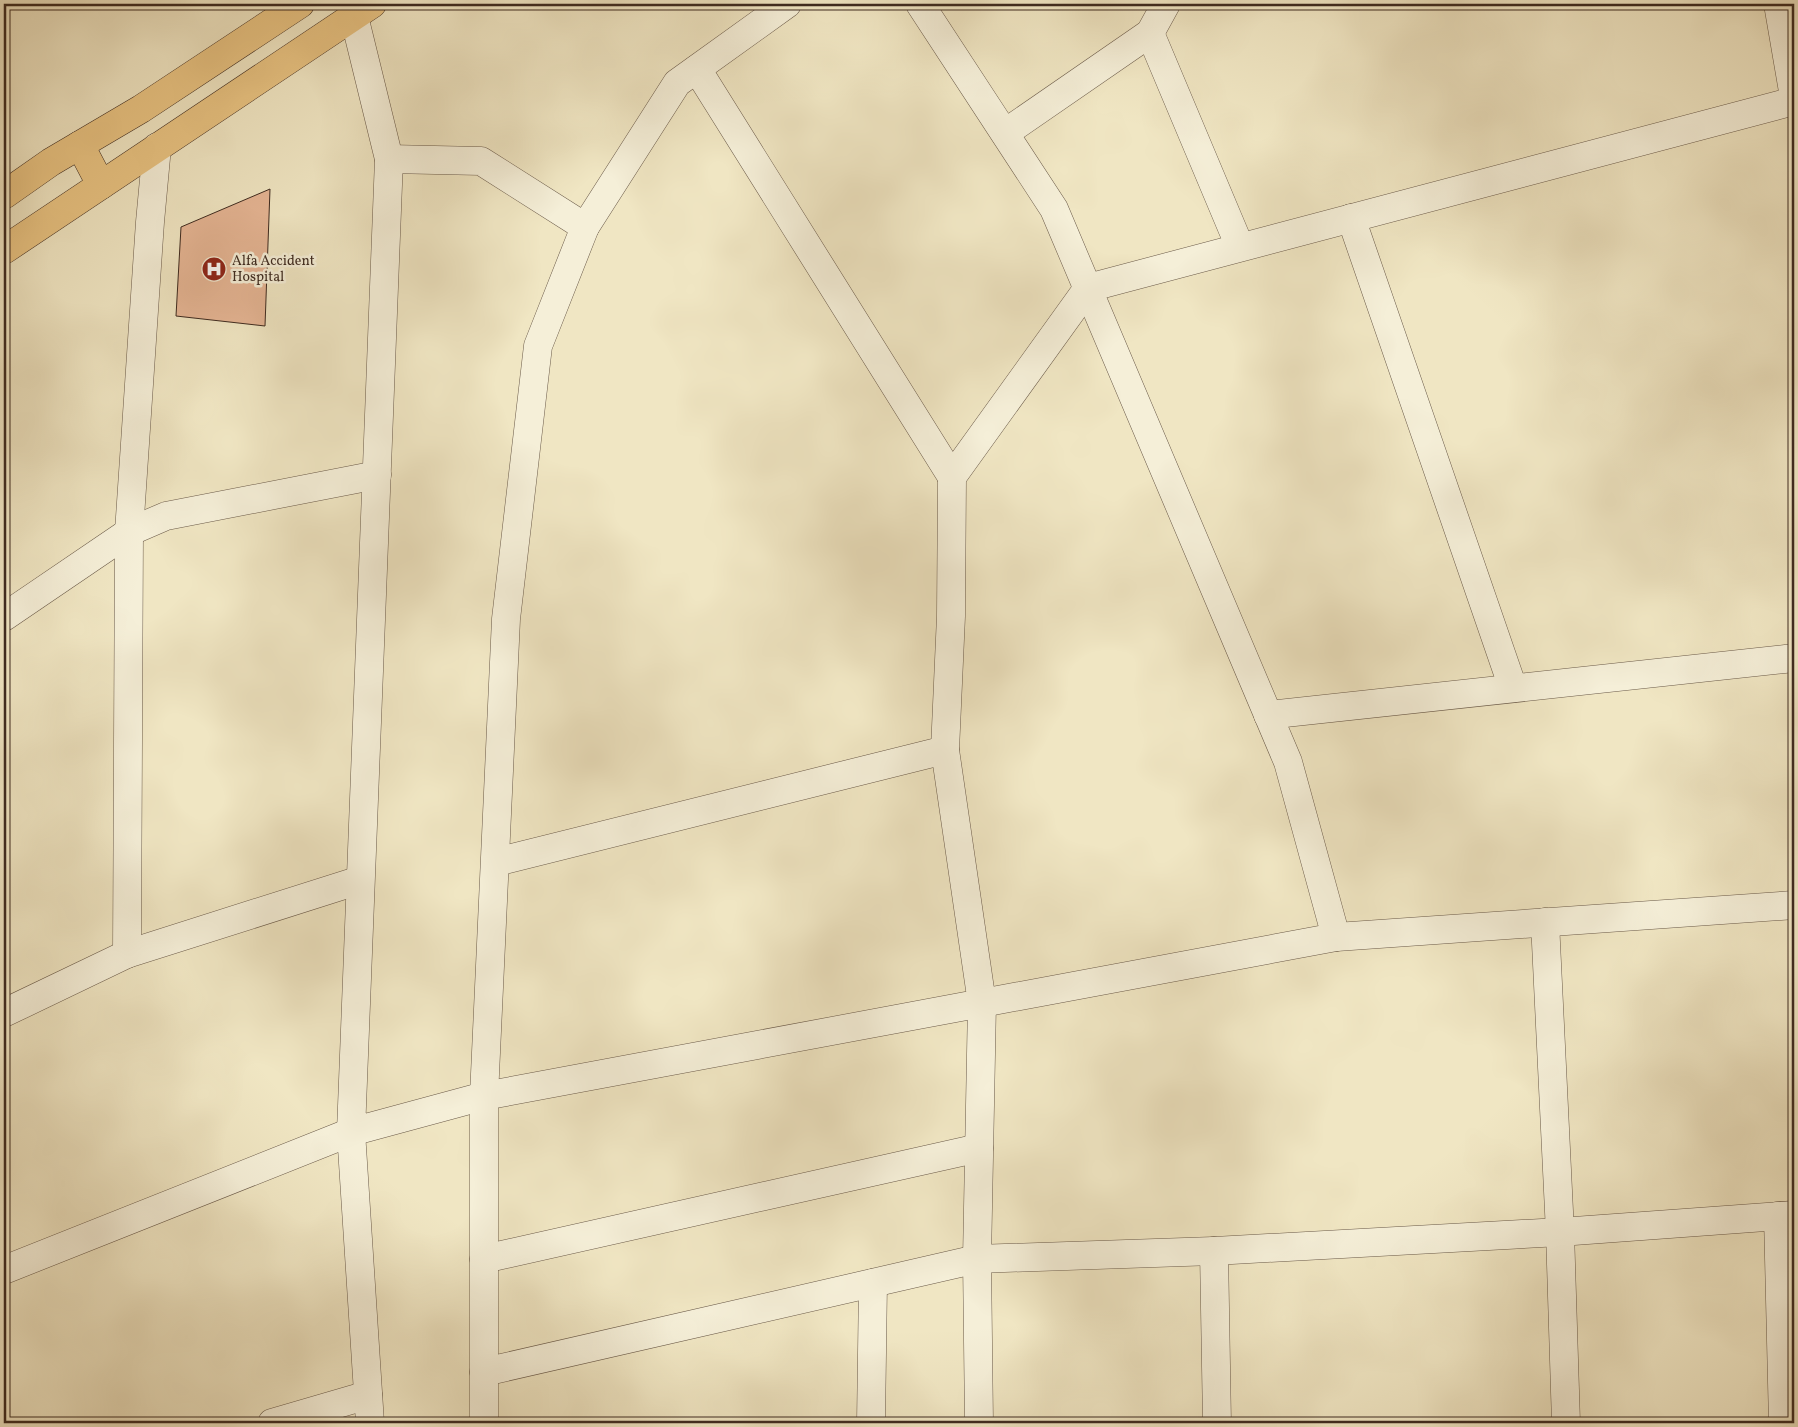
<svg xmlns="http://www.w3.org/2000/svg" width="1798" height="1427" viewBox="0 0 1798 1427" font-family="Vollkorn,serif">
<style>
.building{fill:#e5b594;stroke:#3e2b20}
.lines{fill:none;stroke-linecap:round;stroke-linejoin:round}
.minor-casing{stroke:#6a5a49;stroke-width:29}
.major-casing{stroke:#3e2b20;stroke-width:29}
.highway-casing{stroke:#3e2b20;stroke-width:29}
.minor{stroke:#f5efd8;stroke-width:28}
.major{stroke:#e8c382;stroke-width:28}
.highway{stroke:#e8c382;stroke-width:28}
.labels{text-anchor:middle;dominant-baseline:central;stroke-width:5;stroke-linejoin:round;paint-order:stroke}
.poi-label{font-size:14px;fill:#3e2b20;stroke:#f5efd8;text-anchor:start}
</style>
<rect width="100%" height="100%" fill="#f0e6c3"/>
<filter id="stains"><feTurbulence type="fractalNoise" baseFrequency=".004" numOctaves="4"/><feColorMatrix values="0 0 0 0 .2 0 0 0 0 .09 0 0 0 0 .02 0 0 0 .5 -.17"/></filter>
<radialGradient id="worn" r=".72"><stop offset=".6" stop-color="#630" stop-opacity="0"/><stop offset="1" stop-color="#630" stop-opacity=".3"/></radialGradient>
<!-- building -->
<polygon class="building" points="270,189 265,326 176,316 181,227"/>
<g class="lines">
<defs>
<g id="minor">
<polyline points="351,4 389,159 351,1132 484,1096 1336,937 1794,905"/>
<polyline points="920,4 1054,209 1288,762 1336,937"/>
<polyline points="1778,4 1794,97"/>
<polyline points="1150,33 1240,247"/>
<polyline points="697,69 952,477"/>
<polyline points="1005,133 1150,33 1166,4"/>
<polyline points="157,147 150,222 129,532 127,954 360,880"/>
<polyline points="389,159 481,161 585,227 677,83 787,4"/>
<polyline points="1351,218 1513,688"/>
<polyline points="4,617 129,532 166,516 377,475"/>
<polyline points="1268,715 1794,658"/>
<polyline points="496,862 945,750"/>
<polyline points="1545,922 1560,1232 1566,1423"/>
<polyline points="4,1013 127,954"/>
<polyline points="1778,1216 1783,1423"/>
<polyline points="1214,1251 1217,1423"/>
<polyline points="484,1259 979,1148"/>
<polyline points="4,1270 351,1132 370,1423"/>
<polyline points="484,1372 977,1259 1214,1251 1560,1232 1794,1215"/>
<polyline points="272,1423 368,1395"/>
<polyline points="484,1423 484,1096 506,619 538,346 585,227"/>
<polyline points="871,1423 873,1283"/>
<polyline points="979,1423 977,1259 982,1003 945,750 951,616 952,477 1088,288 1794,101"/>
</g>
<g id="major">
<polyline points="4,195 51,162 141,109 300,4"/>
<polyline points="4,250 372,4"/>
</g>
<polyline id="highway" points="80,145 101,185"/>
</defs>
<!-- minor casing -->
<use href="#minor" class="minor-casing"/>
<!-- major casing -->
<use href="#major" class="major-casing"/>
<!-- highway casing -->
<use href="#highway" class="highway-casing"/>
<!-- minor -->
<use href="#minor" class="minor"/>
<!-- major -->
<use href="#major" class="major"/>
<!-- highway -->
<use href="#highway" class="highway"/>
</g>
<!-- icons -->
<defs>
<symbol id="hospital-disc" viewBox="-11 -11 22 22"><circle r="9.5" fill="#8f2418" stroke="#f5efd8"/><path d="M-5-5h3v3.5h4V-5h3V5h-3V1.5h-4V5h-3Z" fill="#fff"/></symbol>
</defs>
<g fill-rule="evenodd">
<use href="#hospital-disc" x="200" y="255" width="28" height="28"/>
</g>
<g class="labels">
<!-- poi labels -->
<g class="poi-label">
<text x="232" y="261">Alfa Accident<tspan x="232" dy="16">Hospital</tspan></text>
</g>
</g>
<!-- margin -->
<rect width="1798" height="1427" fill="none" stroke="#f0e6c3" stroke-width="20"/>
<rect x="5" y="5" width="1788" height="1417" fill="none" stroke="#3e2b20" stroke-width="2.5"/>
<rect x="10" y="10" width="1778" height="1407" fill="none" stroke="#3e2b20"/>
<rect width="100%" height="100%" filter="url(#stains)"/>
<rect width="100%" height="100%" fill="url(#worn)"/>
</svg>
